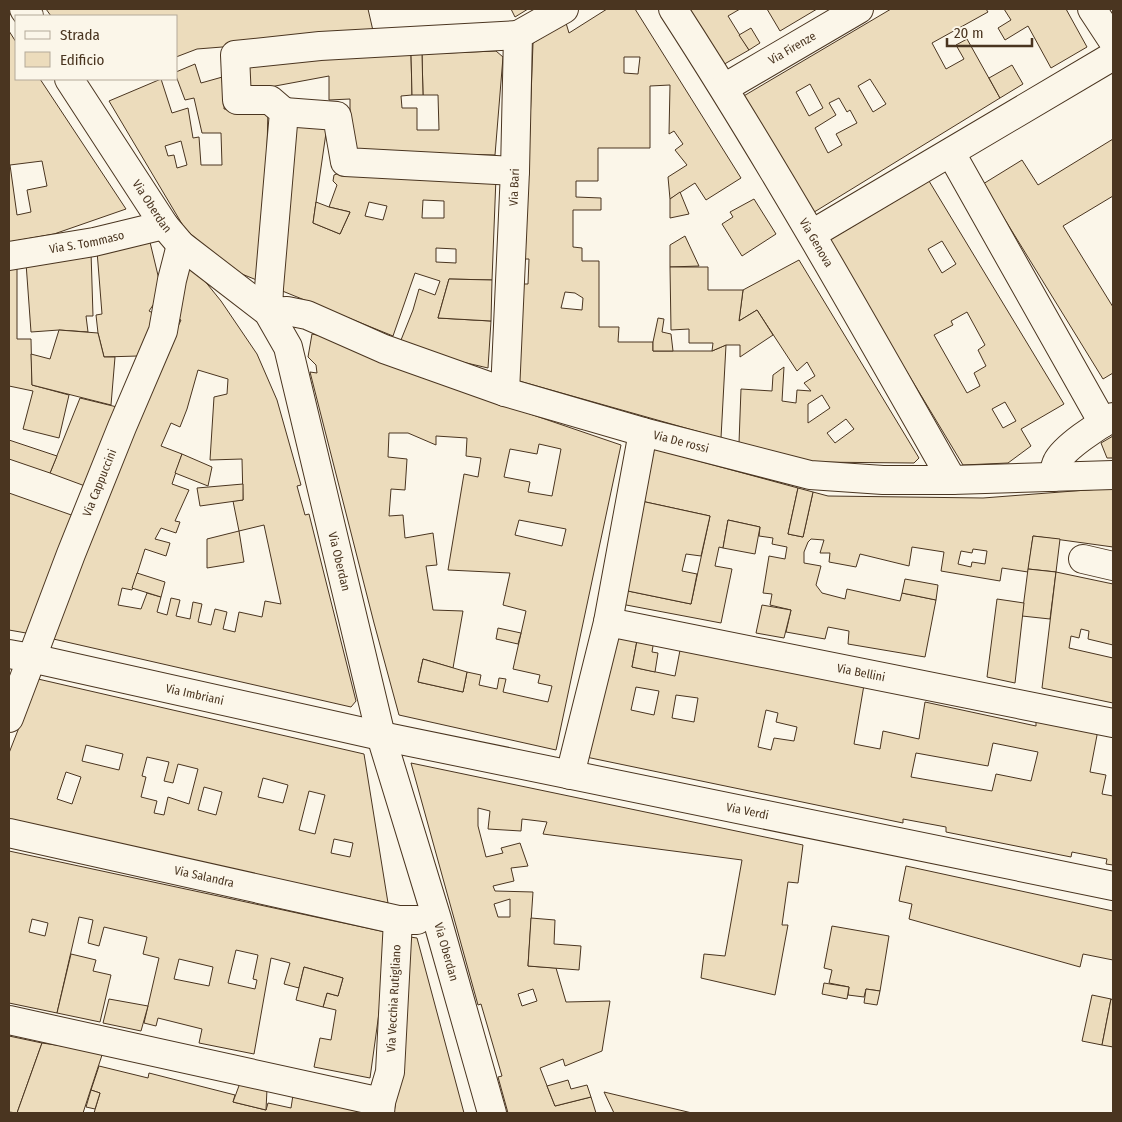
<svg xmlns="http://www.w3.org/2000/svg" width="1122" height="1122" viewBox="0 0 1122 1122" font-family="'Fira Sans Condensed',sans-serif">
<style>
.building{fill:#ecdcbc;stroke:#4a3520;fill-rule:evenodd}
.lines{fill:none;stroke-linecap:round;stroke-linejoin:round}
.minor-casing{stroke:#4a3520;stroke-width:30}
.minor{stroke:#fbf6e9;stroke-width:28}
.labels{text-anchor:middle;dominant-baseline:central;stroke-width:4;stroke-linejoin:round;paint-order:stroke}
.street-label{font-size:12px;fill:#4a3520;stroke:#fbf6e9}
</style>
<rect width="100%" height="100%" fill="#fbf6e9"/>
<!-- building -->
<g class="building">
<polygon points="46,9 368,9 374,35 197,49 176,57 176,16 51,16"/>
<polygon points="511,9 528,9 515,17"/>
<path d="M607 9H635L741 178 706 200 695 183 670 199 668 177 687 165 675 150 683 144 674 131 669 134 670 85 650 86V148H598V181H576V197L601 198V210H573V247L582 248V261H599V327H619L618 342H653V351H712L726 345 721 438 519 381 523 284H528L529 259H525L533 43 566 23 569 33ZM624 57H640L638 74 624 73ZM565 292 575 293 583 298 582 310 561 308Z"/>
<polygon points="687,9 740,9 728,16 749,50 721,66"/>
<polygon points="767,9 817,9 780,31"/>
<path d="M891 9H986L988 12 932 43 946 69 964 59 956 45 967 39 1000 98 811 214 742 97ZM870 79 886 104 873 112 858 86ZM810 84 823 108 809 116 796 92ZM839 98 847 112 850 110 857 123 836 134 842 145 828 153 815 128 836 115 829 103Z"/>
<polygon points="1004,9 1066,9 1087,47 1051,68 1028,26 1005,40 998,28 1011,20"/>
<polygon points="751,28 760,43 749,50 739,35"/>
<path d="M9 31 16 42V79H40L126 209 54 234 9 242ZM42 161 47 186 27 190 31 212 17 215 10 165Z"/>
<polygon points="496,51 503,57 495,155 350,152 350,99 329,100 329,76 243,92 239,59 411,54 412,95 401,96 402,108 417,108 417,130 439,130 438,95 423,95 422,54"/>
<polygon points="411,54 422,54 423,95 412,95"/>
<path d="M195 64 201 83 226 76 224 109 268 108 264 283 232 270 185 229 109 101 161 79 172 113 188 108 193 138 199 137 201 165H222L221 133H202L194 98 185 100 176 76V72ZM181 141 187 165 177 168 174 155 168 156 165 146Z"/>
<polygon points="1012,65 1023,84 1000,98 989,78"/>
<path d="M288 126H327L313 223 340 234 350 212 329 207 337 185 333 181 334 175 339 173 496 177 492 280 449 279 438 318 491 321 488 368 441 357 401 340 413 310 419 289 435 295 440 281 415 273 393 336 275 288ZM423 200 444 201V218H422ZM369 202 387 206 383 220 365 216ZM436 248 456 249V263L436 262Z"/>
<polygon points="1113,139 1113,196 1063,226 1113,307 1113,373 1103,379 983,184 1022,160 1038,185"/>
<path d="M929 181 1064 404 1021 429 1031 446 1008 463 963 465 828 241ZM942 241 956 264 942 273 928 249ZM967 312 985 345 978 350 986 366 974 373 980 386 967 393 934 335 953 325 951 321ZM1005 402 1016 421 1003 428 992 409Z"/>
<polygon points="680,192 689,214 670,218 670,199"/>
<polygon points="754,199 776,234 742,256 722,224 733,217 730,212"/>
<polygon points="316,202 329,207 350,212 340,234 313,223"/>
<polygon points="685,236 699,266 670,267 670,245"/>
<polygon points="149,238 162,292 149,311 155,314 138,356 104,357 98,333 96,315 102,314 97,251"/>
<polygon points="91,252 93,316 86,316 88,332 59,330 31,332 26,263"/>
<path d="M799 260 919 458 914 463 809 462 739 443 741 389 772 391 773 375 784 367 782 401 796 403 797 390 811 391 804 383 815 376 807 362 797 371 757 310 739 321 743 290ZM822 395 830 408 808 423V404ZM846 419 854 429 835 443 827 433Z"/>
<path d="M191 264 221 301 257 354 277 400 301 485 297 486 305 515 309 514 356 701 351 707 49 638 129 433 181 320 175 317 179 291ZM198 370 228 379 227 394 214 397 210 460 242 459 243 500 233 501 239 531 264 525 281 604 265 601 262 617 239 612 235 632 223 629 227 612 215 609 211 625 198 622 202 604 193 602 190 619 176 616 180 600 171 598 167 615 157 612 161 597 147 593 141 609 118 605 122 588 132 590 145 549 166 556 170 543 155 539 161 528 176 533 180 522 175 521 189 490 172 484 182 454 161 446 171 423 180 427 187 409Z"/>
<polygon points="17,265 17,339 31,339 32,385 69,395 59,438 23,429 33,391 9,386 9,266"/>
<polygon points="670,267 708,267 708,290 743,290 739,321 757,310 773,335 740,357 740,345 726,345 712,351 713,343 689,343 689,329 671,330"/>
<polygon points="449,279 492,280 491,321 438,318"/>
<polygon points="658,318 664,319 662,332 671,334 673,351 653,351 653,342"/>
<polygon points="59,330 98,333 104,357 115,357 111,405 32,385 31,354 50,359"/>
<path d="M312 334 342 340 341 345 447 381 445 385 621 445 556 750 399 715 374 623 310 372 317 373 316 365 308 357ZM389 433H408L436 445V436L467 438 466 456 481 458 478 477 464 474 448 570 510 573 503 605 526 611 513 669 540 675 538 683 552 686 548 702 503 692 506 679 499 678 497 689 479 685 481 675 467 672 463 692 418 682 423 659 453 668 463 611 433 610 426 566 437 565 433 533 405 538 403 515 389 516 391 489 405 490 407 459 388 457ZM539 444 561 449 552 496 528 492 530 482 504 477 510 449 537 454ZM519 520 566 529 562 546 515 535Z"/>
<polygon points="80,398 117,407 85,486 50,473"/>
<polygon points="1113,436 1113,458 1107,458 1101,443"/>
<polygon points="9,440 57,456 50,473 9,459"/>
<path d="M651 448 798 488 788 534 803 537 813 492 828 496 983 498 1113 488V547L1033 536 1028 572 1002 568 1000 581 941 571 944 552 912 547 909 566 860 554 856 567 829 562 830 553H820L824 540 811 539 808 542 804 552V563L821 566 816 585 822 593 845 599 847 589 900 601 902 593 936 600 925 657 848 644 849 631 828 627 825 639 786 632 791 610 770 605 772 594 763 593 769 556 785 559 787 547 772 544 773 538 759 536 760 527 728 520 723 548 719 547 715 566 732 569 721 623 621 604 623 590 691 604 710 516 641 501ZM973 549 987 551 985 564 972 562 971 567 958 564 961 551 972 553Z"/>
<polygon points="182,454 212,467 208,486 175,473"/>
<polygon points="243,484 243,500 200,506 197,488"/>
<polygon points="798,488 813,492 803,537 788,534"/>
<polygon points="9,493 77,517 26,633 9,630"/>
<polygon points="641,501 710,516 701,556 686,554 682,571 697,574 691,604 623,590"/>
<polygon points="728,520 760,527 755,554 723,548"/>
<polygon points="239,531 244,562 207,568 207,539"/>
<polygon points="1033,536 1060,539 1056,572 1028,569"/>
<polygon points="1028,569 1056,572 1050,619 1022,616"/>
<polygon points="1056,572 1113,584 1113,645 1088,639 1089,631 1081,629 1079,638 1071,636 1069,648 1113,658 1113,703 1042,688"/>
<polygon points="137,573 165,582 161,597 132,588"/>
<polygon points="905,579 938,585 936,600 902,593"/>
<polygon points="997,599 1024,603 1015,683 987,677"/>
<polygon points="762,605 791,610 784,638 756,633"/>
<path d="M616 625 639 630 632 667 675 676 682 640 865 679 854 744 880 749 883 731 919 739 925 702 1036 726V716L1098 730 1090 772 1106 775 1102 794 1113 796V865L1106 864 1107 859 1072 852 1071 857 946 832V827L903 819V823L586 757ZM636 687 659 691 654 715 631 710ZM676 695 698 698 694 722 672 718ZM766 710 778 713 776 722 797 727 794 741 774 738 771 750 758 747ZM993 743 1038 752 1031 781 996 774 992 791 911 777 916 753 988 766Z"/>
<polygon points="498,628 521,633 518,644 496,639"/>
<polygon points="639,630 655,634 652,652 658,653 655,672 632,667"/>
<polygon points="423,659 467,672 463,692 418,682"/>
<path d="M38 679 364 754 388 903 9 822V753ZM86 745 123 754 119 770 82 761ZM147 757 169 762 164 781 173 783 178 764 198 769 189 804 168 797 164 815 154 813 157 801 141 797 146 777 142 776ZM66 772 81 777 72 804 57 799ZM263 778 288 785 283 803 258 797ZM204 787 222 792 216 815 198 810ZM309 791 325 795 315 834 299 830ZM334 839 353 843 350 857 331 853Z"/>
<path d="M411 763 803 845 798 883 788 882 782 925H788L775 995 701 978 704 954 725 956 742 860 543 834 547 822 522 819 521 831 488 829 490 811 478 808V826L486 857 503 853 501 848 520 843 528 866 511 868 514 881 493 886 495 891 533 892 528 966 556 968 566 1002 610 1001 602 1051 565 1066 563 1059 540 1068 555 1106 591 1097 596 1113H508L498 1077 502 1076 481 1004 478 1005ZM510 899V917H498L494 904ZM533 989 537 1001 522 1006 518 994Z"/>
<path d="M9 851 390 933 370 1078 314 1067 320 1038 331 1040 336 1010 323 1007 327 993 338 996 343 978 304 967 299 988 284 984 290 963 271 958 254 1054 199 1043 202 1029 158 1018 156 1026 144 1023 159 958 143 954 147 937 104 927 99 946 88 943 93 920 79 917 57 1013 9 1003ZM32 919 48 923 45 936 29 932ZM236 950 258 955 253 979 257 980 255 989 228 983ZM179 959 213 967 209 986 174 979Z"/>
<polygon points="906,866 1113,911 1113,960 1083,954 1080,967 909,919 912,904 899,901"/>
<polygon points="531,918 555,920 554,944 581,946 579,970 528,966"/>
<polygon points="832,926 889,936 880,991 866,989 864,997 848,995 849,987 829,983 832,970 824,968"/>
<polygon points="403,936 417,938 464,1113 394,1113 397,1092"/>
<polygon points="71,954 96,960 93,971 111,975 100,1022 57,1013"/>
<polygon points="304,967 343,978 338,996 327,993 323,1007 296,1000"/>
<polygon points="824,983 849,987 847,999 822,994"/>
<polygon points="866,989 880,991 877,1005 864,1003"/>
<polygon points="1092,995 1111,999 1102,1045 1082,1041"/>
<polygon points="109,999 148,1006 141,1031 103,1023"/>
<polygon points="1111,999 1113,1000 1113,1047 1102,1045"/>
<polygon points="9,1036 42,1043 17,1113 9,1112"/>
<polygon points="42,1043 103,1052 83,1113 17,1113"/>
<polygon points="99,1066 148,1078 149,1073 235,1095 233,1102 266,1110 268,1103 291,1108 293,1095 360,1108 359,1113 94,1113 100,1093 91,1090"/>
<polygon points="568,1080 571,1089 587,1085 591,1097 555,1106 547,1086"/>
<polygon points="240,1083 267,1089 266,1110 233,1102"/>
<polygon points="91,1090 100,1093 95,1109 86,1107"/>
<polygon points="604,1092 692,1113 614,1113"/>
</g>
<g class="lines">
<defs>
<g id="minor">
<polyline points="24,9 29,16"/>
<path id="s1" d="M673 9C772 162 862 321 952 480"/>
<polyline points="1092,9 1113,41"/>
<path id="s2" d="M518 35 320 46 235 55 237 100H270L284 112 269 288 268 312 287 311 307 315 384 349 505 392 643 432 810 475 883 480H952L1113 475"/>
<path id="s3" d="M69 79 164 225 181 245 268 312 288 347 381 736 437 919 492 1113"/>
<path id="s4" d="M724 88 859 9"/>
<polyline points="284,112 337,116 345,162 515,171"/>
<polyline points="951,153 1103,423"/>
<polyline points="812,234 1113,56"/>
<path id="s5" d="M9 256 94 242 164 225"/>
<path id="s6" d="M505 392 515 171 518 35 564 9"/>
<path d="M1053 477C1054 472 1055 466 1057 462 1064 447 1099 425 1113 417"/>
<polyline points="1083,559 1113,566"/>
<path id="s7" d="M608 622 1113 723"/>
<path id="s8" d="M9 654 31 658 381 736 1113 886"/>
<path id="s9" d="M9 718 71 554 122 427 163 331 172 280 181 245"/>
<polyline points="570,775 608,622 643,432"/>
<path id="s10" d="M9 833 398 920"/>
<polyline points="9,1020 381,1102"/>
<path id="s11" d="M380 1113 381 1102 390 1072 398 920H417"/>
</g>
</defs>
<!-- minor casing -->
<use href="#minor" class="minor-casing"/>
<!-- minor -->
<use href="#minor" class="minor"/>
</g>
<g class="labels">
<!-- street labels -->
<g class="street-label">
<text stroke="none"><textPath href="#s4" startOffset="79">Via Firenze</textPath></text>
<text stroke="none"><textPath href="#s6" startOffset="205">Via Bari</textPath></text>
<text stroke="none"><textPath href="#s3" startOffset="152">Via Oberdan</textPath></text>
<text stroke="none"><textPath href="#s5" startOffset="79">Via S. Tommaso</textPath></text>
<text stroke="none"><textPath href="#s1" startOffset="274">Via Genova</textPath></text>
<text stroke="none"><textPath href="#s2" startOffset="1016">Via De rossi</textPath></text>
<text stroke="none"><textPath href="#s9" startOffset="252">Via Cappuccini</textPath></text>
<text stroke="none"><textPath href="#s3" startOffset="571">Via Oberdan</textPath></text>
<text stroke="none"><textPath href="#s7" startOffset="258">Via Bellini</textPath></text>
<text stroke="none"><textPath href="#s8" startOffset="190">Via Imbriani</textPath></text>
<text stroke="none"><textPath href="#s8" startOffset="755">Via Verdi</textPath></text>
<text stroke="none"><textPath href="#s10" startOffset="200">Via Salandra</textPath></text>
<text stroke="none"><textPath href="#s3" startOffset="976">Via Oberdan</textPath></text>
<text stroke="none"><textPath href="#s11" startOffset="116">Via Vecchia Rutigliano</textPath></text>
</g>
</g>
<!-- border -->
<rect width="1122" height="1122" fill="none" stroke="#4a3520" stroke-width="20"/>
<!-- legend -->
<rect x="15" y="15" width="162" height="65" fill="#fbf6e9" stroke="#b4a999"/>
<rect x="25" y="31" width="25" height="8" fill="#fbf6e9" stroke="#b4a999"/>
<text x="60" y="40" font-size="15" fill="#4a3520">Strada</text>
<rect x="25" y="52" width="25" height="15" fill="#ecdcbc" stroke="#b4a999"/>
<text x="60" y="65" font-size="15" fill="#4a3520">Edificio</text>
<!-- scale -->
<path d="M947 38v8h85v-8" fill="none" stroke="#4a3520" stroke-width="2.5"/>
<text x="954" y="38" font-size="15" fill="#4a3520" stroke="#fbf6e9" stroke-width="4" paint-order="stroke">20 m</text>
</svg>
